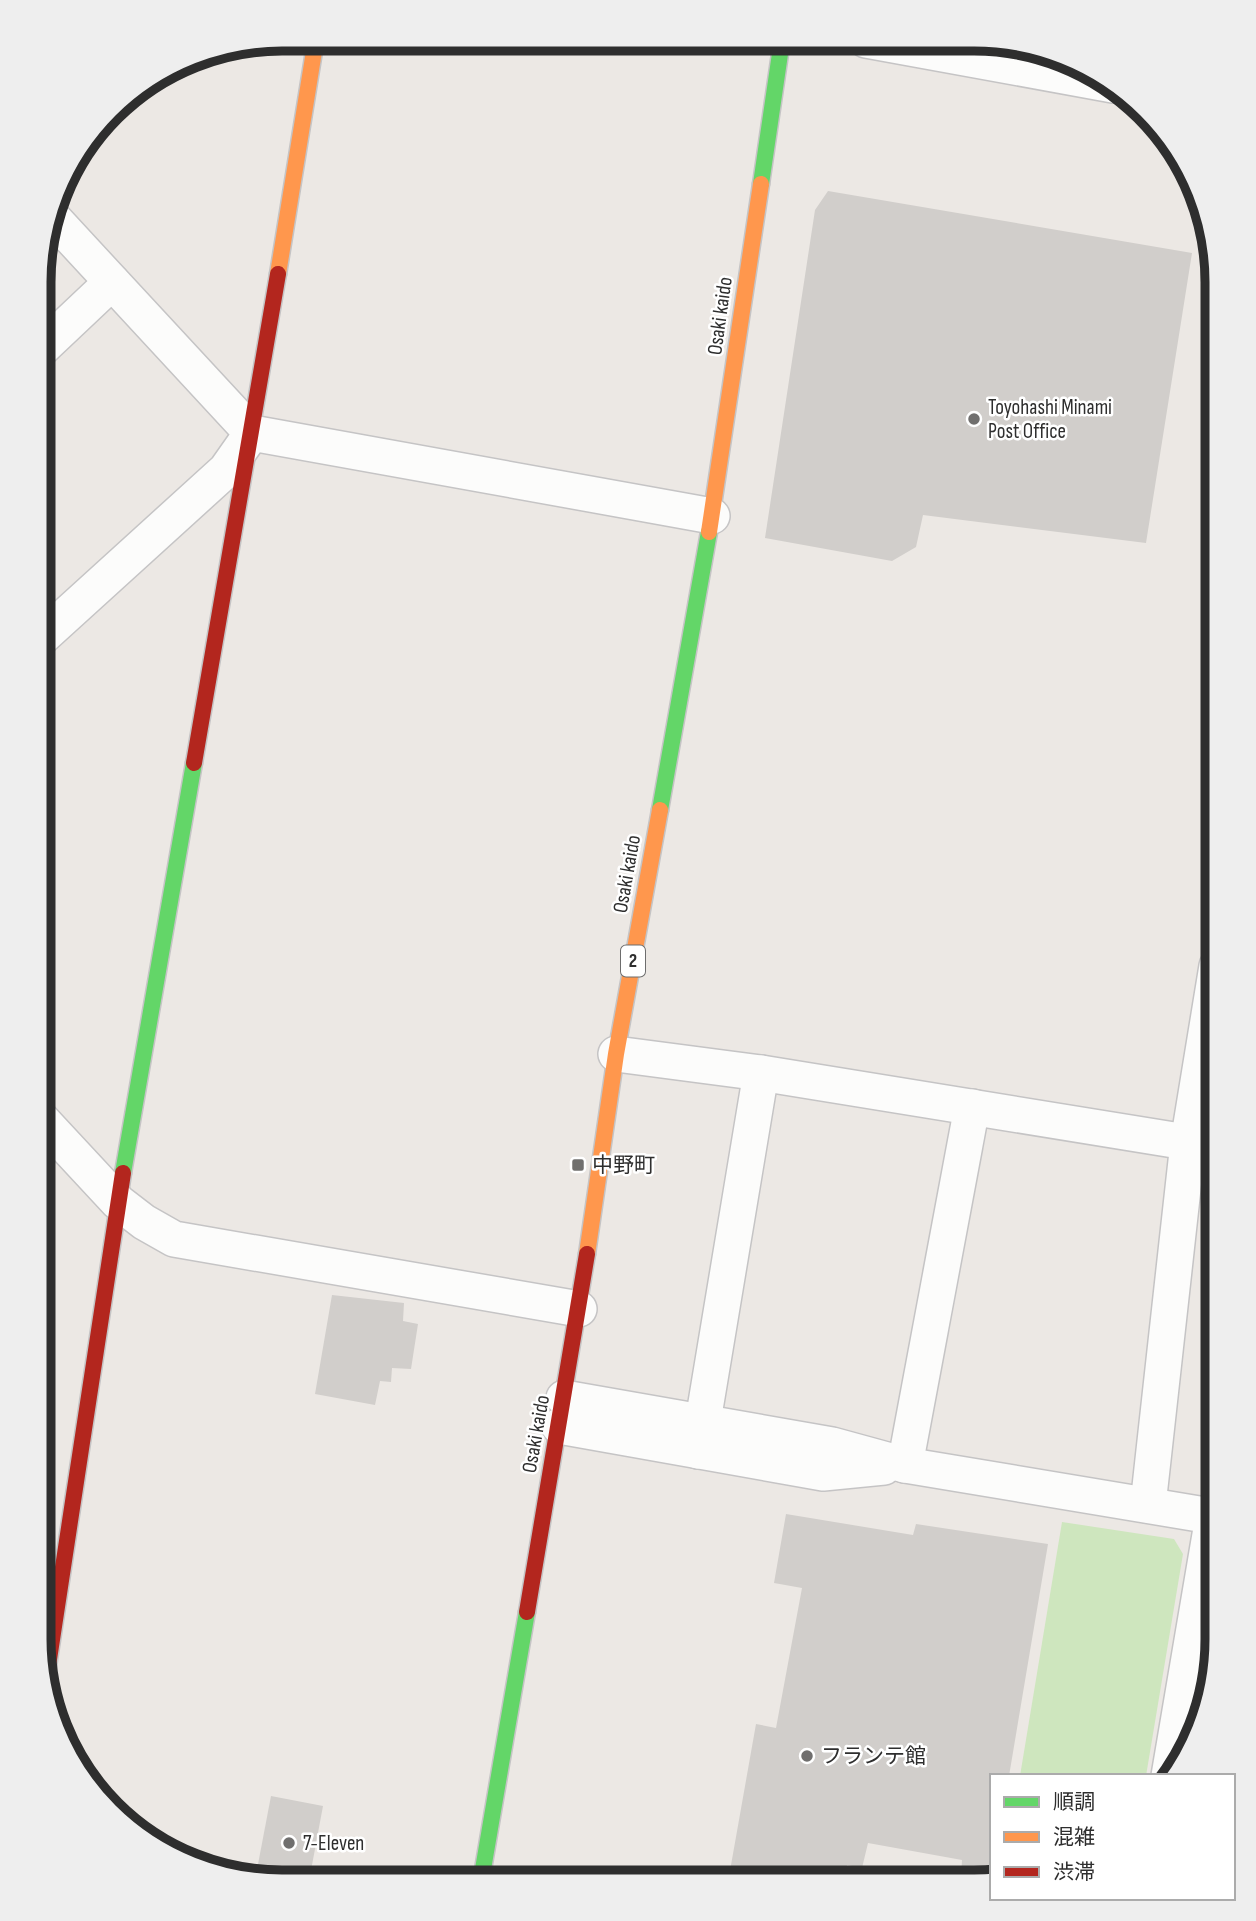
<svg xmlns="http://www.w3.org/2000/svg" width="1256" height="1921" viewBox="0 0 1256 1921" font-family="'Sofia Sans Condensed','Noto Sans JP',sans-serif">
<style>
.green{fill:#cee6be}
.building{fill:#d1cecb}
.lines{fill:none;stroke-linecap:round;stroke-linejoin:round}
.street-casing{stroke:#c5c4c5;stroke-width:38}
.fast-casing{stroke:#c5c4c5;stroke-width:19}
.slow-casing{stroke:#c5c4c5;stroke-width:19}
.jam-casing{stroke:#c5c4c5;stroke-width:19}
.street{stroke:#fcfcfb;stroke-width:35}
.fast{stroke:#63d668;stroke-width:16}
.slow{stroke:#ff974d;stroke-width:16}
.jam{stroke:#b3261e;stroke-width:16}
.poi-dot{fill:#706f6e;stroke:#fff;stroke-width:2.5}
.labels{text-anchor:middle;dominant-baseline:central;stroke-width:5;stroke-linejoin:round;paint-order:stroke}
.shield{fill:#fff;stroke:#6d6d6d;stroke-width:2}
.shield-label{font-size:19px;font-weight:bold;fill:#2e2e2e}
.street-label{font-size:21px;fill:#2e2e2e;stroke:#fff}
.poi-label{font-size:21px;fill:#2e2e2e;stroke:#fff;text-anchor:start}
.rim{fill:none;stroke:#2e2e2e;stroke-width:9}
</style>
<rect width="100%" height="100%" fill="#ece8e4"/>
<!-- green -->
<polygon class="green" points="1062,1522 1174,1539 1183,1554 1146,1776 1020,1776"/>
<!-- building -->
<g class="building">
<polygon points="828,191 1192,253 1146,543 923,515 916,547 892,561 765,538 815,210"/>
<polygon points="332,1295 404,1303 403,1321 418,1324 411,1369 392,1368 391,1382 380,1381 375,1405 315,1394"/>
<polygon points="39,1493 49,1503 46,1516 39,1523"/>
<polygon points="786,1514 913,1535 916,1524 1048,1544 1009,1776 992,1776 991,1879 984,1881 961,1877 962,1860 868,1843 862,1868 847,1865 844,1882 728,1882 756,1724 776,1728 802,1588 774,1583"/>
<polygon points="271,1796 323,1806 309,1881 255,1880"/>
</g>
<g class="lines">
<defs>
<g id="street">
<polyline points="866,40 1113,85"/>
<polyline points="40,350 112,282"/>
<polyline points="252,433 712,516"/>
<polyline points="40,639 226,470 252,433 52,217"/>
<polyline points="616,1054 761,1073 1217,1147"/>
<polyline points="39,1117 118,1202 144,1222 174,1239 579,1309"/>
<polyline points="564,1398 832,1445 905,1465 1217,1517"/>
<polyline points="559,1426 823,1473 884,1467"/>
<polyline points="698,1451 761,1073"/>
<polyline points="905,1465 972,1107"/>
<polyline points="1148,1505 1188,1143 1217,966"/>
<polyline points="1169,1776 1213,1517"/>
</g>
<g id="fast">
<polyline points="761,184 782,40"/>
<polyline points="660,810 709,532"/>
<polyline points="123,1173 194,763"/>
<polyline points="481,1881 527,1612"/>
</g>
<g id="slow">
<polyline points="278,274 316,39"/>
<polyline points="709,532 761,184"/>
<polyline points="587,1254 616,1054 660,810"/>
</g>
<g id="jam">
<polyline points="194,763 278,274"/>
<polyline points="527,1612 587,1254"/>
<polyline points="46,1679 123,1173"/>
</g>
</defs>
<!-- street casing -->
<use href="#street" class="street-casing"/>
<!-- fast casing -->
<use href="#fast" class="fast-casing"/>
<!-- slow casing -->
<use href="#slow" class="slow-casing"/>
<!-- jam casing -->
<use href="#jam" class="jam-casing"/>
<!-- street -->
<use href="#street" class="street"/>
<!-- fast -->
<use href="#fast" class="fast"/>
<!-- slow -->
<use href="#slow" class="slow"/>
<!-- jam -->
<use href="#jam" class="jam"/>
</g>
<!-- markers -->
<g class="poi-dot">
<circle cx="974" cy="419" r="7"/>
<rect x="571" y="1158" width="14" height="14" rx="3.5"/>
<circle cx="807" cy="1756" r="7"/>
<circle cx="289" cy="1843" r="7"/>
</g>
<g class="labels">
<!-- shield labels -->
<rect class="shield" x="621" y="945.5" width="24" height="31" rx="5"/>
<g class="shield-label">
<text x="633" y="961">2</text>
</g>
<!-- street labels -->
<g class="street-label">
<text transform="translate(720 316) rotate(-82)">Osaki kaido</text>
<text transform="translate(627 874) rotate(-80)">Osaki kaido</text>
<text transform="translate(536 1434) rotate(-80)">Osaki kaido</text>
</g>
<!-- poi labels -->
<g class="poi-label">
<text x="988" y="407">Toyohashi Minami<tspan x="988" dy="24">Post Office</tspan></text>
<text x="592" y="1165">中野町</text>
<text x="821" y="1756">フランテ館</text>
<text x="303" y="1843">7-Eleven</text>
</g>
</g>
<!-- crop -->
<path d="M0 0H1256V1921H0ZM282 51H974A231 231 0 0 1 1205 282V1639A231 231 0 0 1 974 1870H282A231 231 0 0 1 51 1639V282A231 231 0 0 1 282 51Z" fill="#eee" fill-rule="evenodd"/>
<path class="rim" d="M282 51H974A231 231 0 0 1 1205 282V1639A231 231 0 0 1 974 1870H282A231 231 0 0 1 51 1639V282A231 231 0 0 1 282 51Z"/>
<!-- legend -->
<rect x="990" y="1774" width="245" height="126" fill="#ffffff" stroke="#ababab" stroke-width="2"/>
<rect x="1004" y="1797" width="35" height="10" fill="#63d668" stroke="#ababab" stroke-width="2"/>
<text x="1053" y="1809" font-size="21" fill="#2e2e2e">順調</text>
<rect x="1004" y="1832" width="35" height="10" fill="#ff974d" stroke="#ababab" stroke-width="2"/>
<text x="1053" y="1844" font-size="21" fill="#2e2e2e">混雑</text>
<rect x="1004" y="1867" width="35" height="10" fill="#b3261e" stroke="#ababab" stroke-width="2"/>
<text x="1053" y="1879" font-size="21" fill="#2e2e2e">渋滞</text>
</svg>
